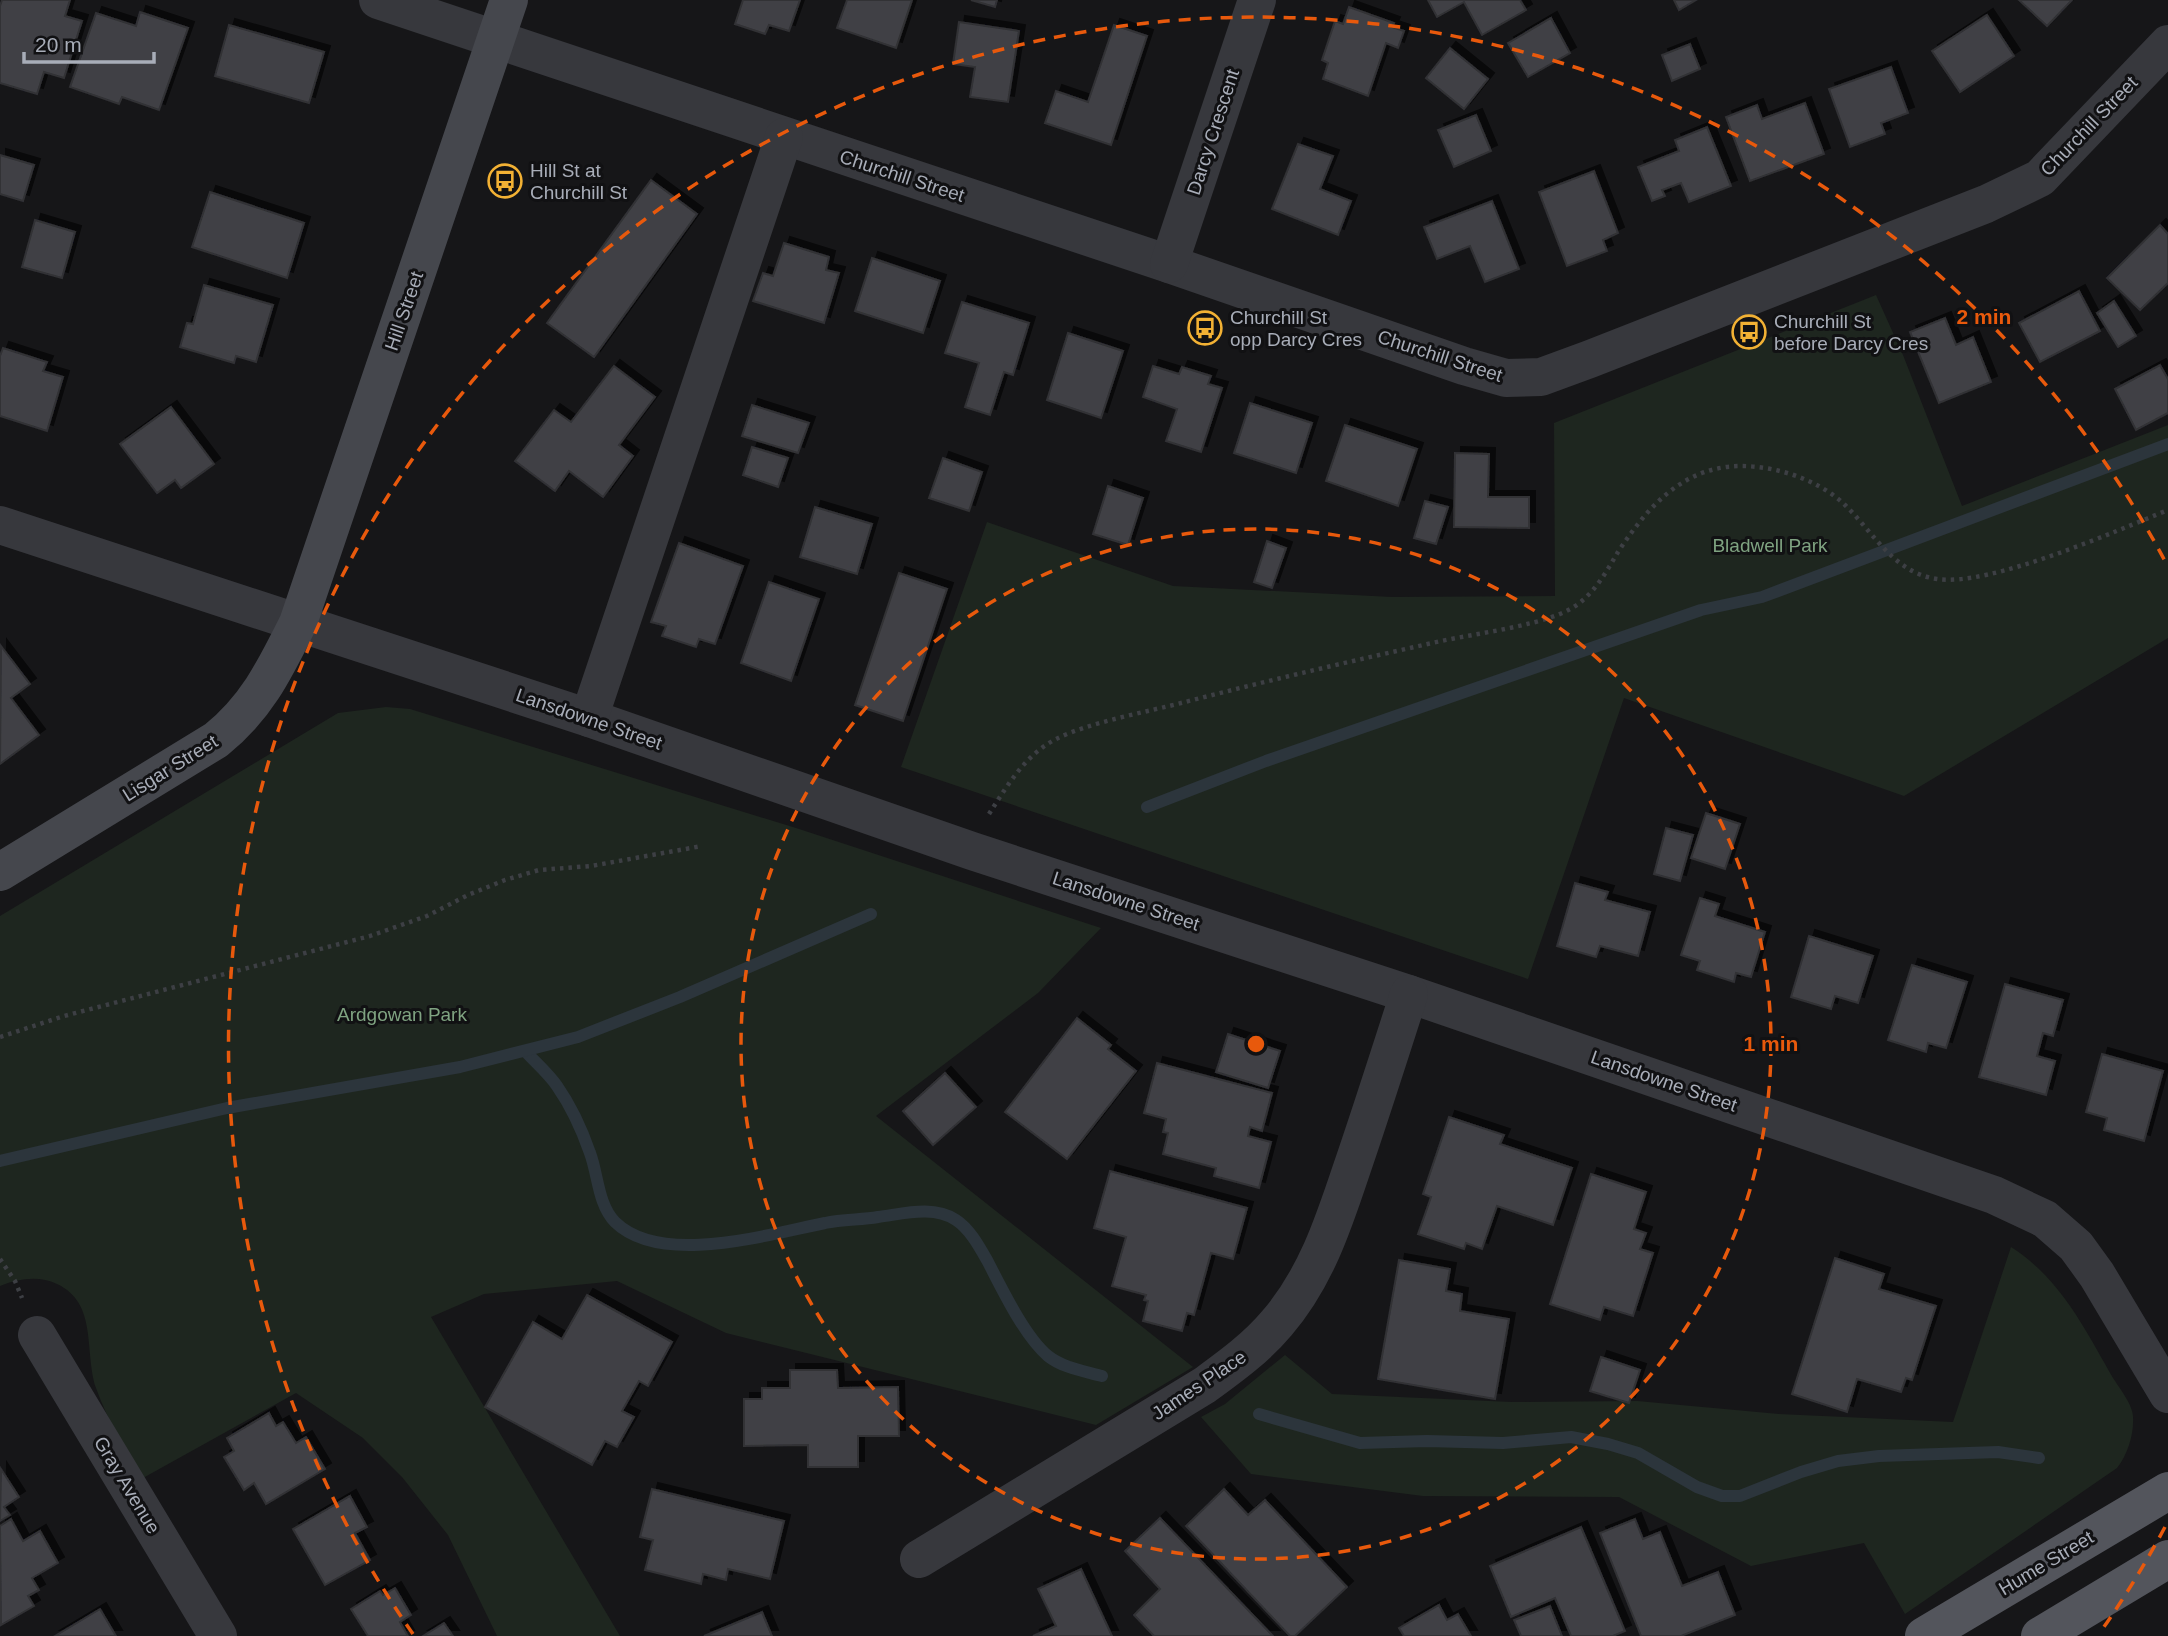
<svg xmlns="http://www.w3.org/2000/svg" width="2168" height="1636" viewBox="0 0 2168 1636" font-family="Helvetica,sans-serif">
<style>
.green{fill:#1e261f}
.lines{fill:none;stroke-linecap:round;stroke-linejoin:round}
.stream{stroke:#2c353c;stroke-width:12}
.building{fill:#404145;stroke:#303034;stroke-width:2;filter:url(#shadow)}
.path{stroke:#3d3f44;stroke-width:4.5;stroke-dasharray:3.5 5;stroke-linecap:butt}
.street{stroke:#37383d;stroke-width:38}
.secondary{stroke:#45474d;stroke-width:38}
.primary{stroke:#53555c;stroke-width:38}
.ring{fill:none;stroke:#e8590c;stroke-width:3.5;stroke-dasharray:12 9}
.labels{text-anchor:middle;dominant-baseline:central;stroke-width:6;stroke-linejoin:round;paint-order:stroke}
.street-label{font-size:19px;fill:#a8adb8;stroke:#111113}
.poi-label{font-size:19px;fill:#a8adb8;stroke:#111113;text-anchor:start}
.park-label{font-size:19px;fill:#7fa381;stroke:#111113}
.centre{fill:#e8590c;stroke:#111113;stroke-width:3.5}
.ring-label{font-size:21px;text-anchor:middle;font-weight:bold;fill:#e8590c;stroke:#111113;stroke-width:6;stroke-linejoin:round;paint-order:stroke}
</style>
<defs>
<filter id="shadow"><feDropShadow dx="6" dy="-6" stdDeviation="0" flood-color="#0009"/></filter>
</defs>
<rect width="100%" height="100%" fill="#161618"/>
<!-- green -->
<g class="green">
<polygon points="1876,295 1903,355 1962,506 2168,425 2168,638 1904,796 1624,698 1528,979 901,767 987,522 1173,586 1392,597 1555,596 1554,423"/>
<path d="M386 707 410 709 796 828 1101 928 1038 993 876 1116 1193 1367 1096 1425 726 1333 617 1281 484 1294 431 1317 620 1636H497L448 1535 402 1477 363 1438 296 1393 143 1478C126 1449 107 1420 96 1388 84 1351 98 1303 57 1284 38 1275 18 1279 0 1286V916L338 713Z"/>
<path d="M2011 1247C2060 1278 2085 1329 2113 1378 2120 1389 2133 1405 2133 1417 2134 1434 2128 1454 2117 1468L1905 1614 1864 1543 1751 1566 1619 1497 1423 1496 1251 1474 1201 1417 1225 1404 1285 1355 1332 1394 1512 1402 1637 1401 1779 1414 1953 1422Z"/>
</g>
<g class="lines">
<!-- stream -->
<g class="stream">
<polyline points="1147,807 1266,761 1701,610 1762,597 2168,444"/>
<path d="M525 1051C535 1062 548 1073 557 1086 571 1106 582 1130 590 1153 598 1174 598 1205 615 1222 661 1267 769 1234 825 1223 843 1219 861 1220 878 1217 903 1214 933 1205 956 1220 970 1229 980 1248 988 1262 1002 1289 1025 1337 1048 1356 1063 1368 1084 1371 1102 1376"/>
<polyline points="0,1161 227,1108 460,1067 578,1037 680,997 871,914"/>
<polyline points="1259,1414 1360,1443 1427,1441 1503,1443 1571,1437 1608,1444 1638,1453 1697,1487 1722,1496 1740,1496 1801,1472 1838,1461 1879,1456 1998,1452 2039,1458"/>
</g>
</g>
<!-- building -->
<g class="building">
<polygon points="2,0 70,0 65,16 82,21 64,78 44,72 37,94 0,83 0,6"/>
<polygon points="743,0 800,0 789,31 769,25 765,34 735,24"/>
<polygon points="847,0 912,0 896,48 837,28"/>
<polygon points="971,0 997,0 995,7"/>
<polygon points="1428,0 1520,0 1526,10 1482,35 1464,2 1437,17"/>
<polygon points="1674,0 1696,0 1679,10"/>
<polygon points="2019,0 2072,0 2047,26"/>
<polygon points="1349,7 1394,23 1392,27 1404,31 1398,48 1386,43 1368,96 1323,79 1328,63 1322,60 1335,21 1343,24"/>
<polygon points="140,12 188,28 159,110 122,97 119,104 70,87 96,13 136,26"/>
<polygon points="1987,15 2014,56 1960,92 1932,51"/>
<polygon points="1551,18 1570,53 1528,77 1508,43"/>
<polygon points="959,22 1019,31 1008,102 970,97 975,67 953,64"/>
<polygon points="229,25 324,52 309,103 215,76"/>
<polygon points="1114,25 1147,36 1111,145 1045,123 1056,91 1088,102"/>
<polygon points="1690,44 1700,69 1672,81 1662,55"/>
<polygon points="1450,48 1488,79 1464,109 1426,78"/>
<polygon points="1891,67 1908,113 1881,123 1885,134 1850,147 1829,89"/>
<polygon points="1805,103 1824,154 1750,181 1726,117 1757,105 1762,119"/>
<polygon points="1476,115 1491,151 1454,167 1438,130"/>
<polygon points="1707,127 1731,186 1689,202 1681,183 1662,190 1665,196 1652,201 1638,167 1679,151 1675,140"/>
<polygon points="1298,144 1333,156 1320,189 1351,201 1338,235 1272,209"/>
<polygon points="0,155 34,165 23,201 0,194"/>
<polygon points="1594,171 1618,233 1603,240 1607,251 1567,266 1539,192"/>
<polygon points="651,180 697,214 594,357 547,323"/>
<polygon points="210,192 304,223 287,278 192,247"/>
<polygon points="1492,201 1519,269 1485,282 1470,246 1437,259 1424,227"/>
<polygon points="35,220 75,232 62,278 22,267"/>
<polygon points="2160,225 2168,234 2168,283 2140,310 2107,278"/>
<polygon points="784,243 829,257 826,270 839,273 824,323 753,301 763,273 773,276"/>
<polygon points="872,258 940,281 923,333 855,311"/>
<polygon points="204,285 273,305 256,362 236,356 234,363 180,347 187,323 193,324"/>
<polygon points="2079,291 2100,331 2040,362 2019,323"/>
<polygon points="2114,301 2136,336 2118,347 2097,313"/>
<polygon points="962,302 1029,323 1013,375 1004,372 990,415 965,407 979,363 945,353"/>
<polygon points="1945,318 1956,345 1973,337 1991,382 1939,403 1910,332"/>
<polygon points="1068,333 1123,351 1101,418 1047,400"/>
<polygon points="3,348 47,362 43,371 63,377 47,431 0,416 0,356"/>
<polygon points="2160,365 2168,379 2168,413 2136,430 2115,389"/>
<polygon points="614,366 655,397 619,445 633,456 603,497 569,471 555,491 515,461 554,410 571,422"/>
<polygon points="1153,366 1179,374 1182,367 1211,376 1208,384 1222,388 1201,452 1166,441 1177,409 1143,397"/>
<polygon points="1250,403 1312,423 1296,473 1234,453"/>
<polygon points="752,405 809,423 798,453 742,436"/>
<polygon points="171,407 214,464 181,488 175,480 157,493 120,444"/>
<polygon points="1345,425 1417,449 1398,506 1326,481"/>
<polygon points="752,447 788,458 778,487 743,475"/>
<polygon points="1455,453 1489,454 1488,497 1529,497 1529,528 1454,527"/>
<polygon points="943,458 982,472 969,511 929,498"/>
<polygon points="1108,486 1143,498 1128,545 1093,534"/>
<polygon points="1425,501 1448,507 1436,544 1414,538"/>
<polygon points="815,507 872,524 857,574 800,557"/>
<polygon points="1267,541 1286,548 1272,588 1254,582"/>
<polygon points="679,543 743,566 715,644 699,639 696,647 662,636 666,626 651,622"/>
<polygon points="899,573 947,589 903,721 855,705"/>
<polygon points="769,582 819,599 791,681 741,663"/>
<polygon points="1,646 30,684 11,698 39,735 0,764"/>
<polygon points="1706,813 1740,824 1725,869 1691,858"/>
<polygon points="1666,828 1693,835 1680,881 1654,874"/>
<polygon points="1575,883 1608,892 1605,900 1650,912 1638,956 1600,946 1596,957 1557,946"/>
<polygon points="1700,898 1719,904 1715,916 1765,932 1751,977 1736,973 1734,982 1697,970 1700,961 1681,955"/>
<polygon points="1809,936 1873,956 1858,1003 1835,996 1831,1009 1791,997"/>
<polygon points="1912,965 1967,982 1946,1048 1928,1043 1926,1052 1888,1040"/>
<polygon points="2005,984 2063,1000 2053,1036 2043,1033 2037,1056 2055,1061 2046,1095 1979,1077"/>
<polygon points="1077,1018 1111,1045 1108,1049 1136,1071 1067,1159 1005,1112"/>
<polygon points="1228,1034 1280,1051 1268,1088 1216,1072"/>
<polygon points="2102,1054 2163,1071 2144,1141 2104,1130 2107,1118 2086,1112"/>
<polygon points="1157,1063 1272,1093 1262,1131 1250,1127 1248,1136 1271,1142 1259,1188 1214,1176 1216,1168 1163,1154 1168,1133 1163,1132 1166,1119 1144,1113"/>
<polygon points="945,1073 976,1107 933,1145 903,1111"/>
<polygon points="1449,1117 1504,1135 1500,1144 1572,1168 1553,1225 1497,1206 1482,1249 1466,1243 1464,1249 1418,1234 1431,1197 1423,1194"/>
<polygon points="1110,1171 1247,1208 1233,1259 1211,1253 1194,1315 1187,1313 1182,1331 1143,1321 1148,1301 1144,1300 1146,1295 1112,1286 1126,1237 1094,1228"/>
<polygon points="1591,1174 1646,1192 1634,1229 1646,1233 1640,1249 1653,1253 1633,1316 1604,1307 1600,1320 1550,1304"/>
<polygon points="1835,1258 1884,1274 1879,1289 1936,1306 1912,1380 1906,1378 1901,1392 1857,1379 1847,1412 1792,1394"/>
<polygon points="1399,1260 1450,1269 1446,1291 1462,1294 1460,1311 1509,1319 1495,1399 1378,1379"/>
<polygon points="587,1295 672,1342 648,1386 639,1381 622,1411 634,1417 617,1447 605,1441 592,1465 485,1407 533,1322 562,1339"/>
<polygon points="1601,1357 1640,1370 1629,1403 1590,1391"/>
<polygon points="790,1370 837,1370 838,1388 898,1387 899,1436 858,1436 858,1467 808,1467 808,1445 744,1446 744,1399 762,1399 762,1388 790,1388"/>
<polygon points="269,1413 276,1426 283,1422 296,1443 306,1437 325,1469 266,1504 254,1483 244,1490 224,1457 234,1451 227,1438"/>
<polygon points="1,1469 19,1497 4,1507 10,1515 0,1521"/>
<polygon points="652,1489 784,1521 770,1579 728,1569 726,1580 703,1574 701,1584 645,1570 653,1540 640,1537"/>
<polygon points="1224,1489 1248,1515 1265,1500 1347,1587 1295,1636 1290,1636 1186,1526"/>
<polygon points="350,1496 367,1527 355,1533 370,1560 325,1585 293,1529"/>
<polygon points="1160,1518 1273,1636 1154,1636 1134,1615 1160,1589 1125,1551"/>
<polygon points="11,1519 23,1541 40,1531 58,1563 32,1578 39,1590 28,1596 34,1606 1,1625 0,1526"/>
<polygon points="1635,1519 1643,1539 1660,1532 1682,1586 1718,1572 1735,1615 1681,1636 1641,1636 1600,1533"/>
<polygon points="1581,1527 1625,1631 1613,1636 1571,1636 1555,1598 1511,1617 1490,1566"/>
<polygon points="1081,1569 1112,1636 1033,1636 1056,1626 1038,1589"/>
<polygon points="395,1588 411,1615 400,1622 408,1636 368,1636 351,1609 380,1591 383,1595"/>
<polygon points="1439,1605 1447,1620 1458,1614 1471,1636 1404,1636 1399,1628"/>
<polygon points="1550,1606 1562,1636 1521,1636 1514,1620"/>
<polygon points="100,1609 116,1636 55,1636"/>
<polygon points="762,1612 772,1636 704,1636"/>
<polygon points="444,1623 453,1636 423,1636"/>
</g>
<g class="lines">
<!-- path -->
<g class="path">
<path d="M989 814C1007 786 1025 755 1056 739 1090 722 1147 712 1185 702 1270 680 1356 660 1441 641 1470 635 1499 631 1527 624 1545 620 1569 613 1583 600 1598 587 1608 569 1618 552 1645 511 1676 474 1726 467 1765 462 1816 477 1845 505 1873 532 1894 573 1937 579 1989 587 2116 531 2168 510"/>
<polyline points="0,1037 64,1016 370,936 427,916 468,895 505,880 539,870 591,866 702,846"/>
<polyline points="0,1259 15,1281 22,1298"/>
</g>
<!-- street -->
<g class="street">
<polyline points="378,0 1169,264 1464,366 1506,378 1541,377 1590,359 1986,204 2040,178 2168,44"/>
<polyline points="1169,264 1257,0"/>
<polyline points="0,525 589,718 972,851 1409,994 1994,1195 2045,1219 2076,1246 2097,1275 2168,1394"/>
<polyline points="589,718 784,137"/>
<polyline points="37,1335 218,1636"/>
<path d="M919 1559 1205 1385C1231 1366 1256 1348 1277 1323 1315 1279 1333 1225 1351 1171 1371 1113 1390 1053 1409 994"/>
</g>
<!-- secondary -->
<path class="secondary" d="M0 872 216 740C257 707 275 669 298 623L509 0"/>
<!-- primary -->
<g class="primary">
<polyline points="1924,1636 2168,1491"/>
<polyline points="2040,1636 2168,1559"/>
</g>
</g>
<!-- distance rings -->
<g class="ring">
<circle cx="1256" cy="1044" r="515"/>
<path d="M2165 1527A1029 1029 0 0 1 2099 1634M413 1634A1029 1029 0 1 1 2165 561"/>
</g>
<!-- icons -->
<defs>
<symbol id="bus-ring" viewBox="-11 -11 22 22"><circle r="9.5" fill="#111113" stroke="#f2b134" stroke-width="1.5"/><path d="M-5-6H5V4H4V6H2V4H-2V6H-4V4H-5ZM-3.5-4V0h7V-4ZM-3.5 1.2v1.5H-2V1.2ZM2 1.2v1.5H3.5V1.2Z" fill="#f2b134"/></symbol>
</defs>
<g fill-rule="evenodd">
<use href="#bus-ring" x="486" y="162" width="38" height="38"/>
<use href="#bus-ring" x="1186" y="309" width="38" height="38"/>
<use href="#bus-ring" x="1730" y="313" width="38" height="38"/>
</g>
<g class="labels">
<!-- street labels -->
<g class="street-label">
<text transform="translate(2089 126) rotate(-46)">Churchill Street</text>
<text transform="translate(1213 132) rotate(-72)">Darcy Crescent</text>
<text transform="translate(902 176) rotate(18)">Churchill Street</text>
<text transform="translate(404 311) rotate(-71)">Hill Street</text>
<text transform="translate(1440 356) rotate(18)">Churchill Street</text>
<text transform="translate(589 719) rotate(19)">Lansdowne Street</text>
<text transform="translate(170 768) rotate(-32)">Lisgar Street</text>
<text transform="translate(1126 901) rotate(18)">Lansdowne Street</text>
<text transform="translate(1664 1081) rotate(19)">Lansdowne Street</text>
<text transform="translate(1199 1385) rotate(-34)">James Place</text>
<text transform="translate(127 1485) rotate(59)">Gray Avenue</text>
<text transform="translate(2046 1563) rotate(-31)">Hume Street</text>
</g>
<!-- poi labels -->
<g class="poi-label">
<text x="530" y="170">Hill St at<tspan x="530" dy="22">Churchill St</tspan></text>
<text x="1230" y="317">Churchill St<tspan x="1230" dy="22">opp Darcy Cres</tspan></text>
<text x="1774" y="321">Churchill St<tspan x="1774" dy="22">before Darcy Cres</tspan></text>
</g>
<!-- park labels -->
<g class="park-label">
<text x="1770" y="545">Bladwell Park</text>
<text x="402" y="1014">Ardgowan Park</text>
</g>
</g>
<circle cx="1256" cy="1044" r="10" class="centre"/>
<g class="ring-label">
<text x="1984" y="324">2 min</text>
<text x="1771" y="1051">1 min</text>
</g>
<!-- scale -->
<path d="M24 52v10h130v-10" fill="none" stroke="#a8adb8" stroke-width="3.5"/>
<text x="35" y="52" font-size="21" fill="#a8adb8" stroke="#111113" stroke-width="5" paint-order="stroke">20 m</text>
</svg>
